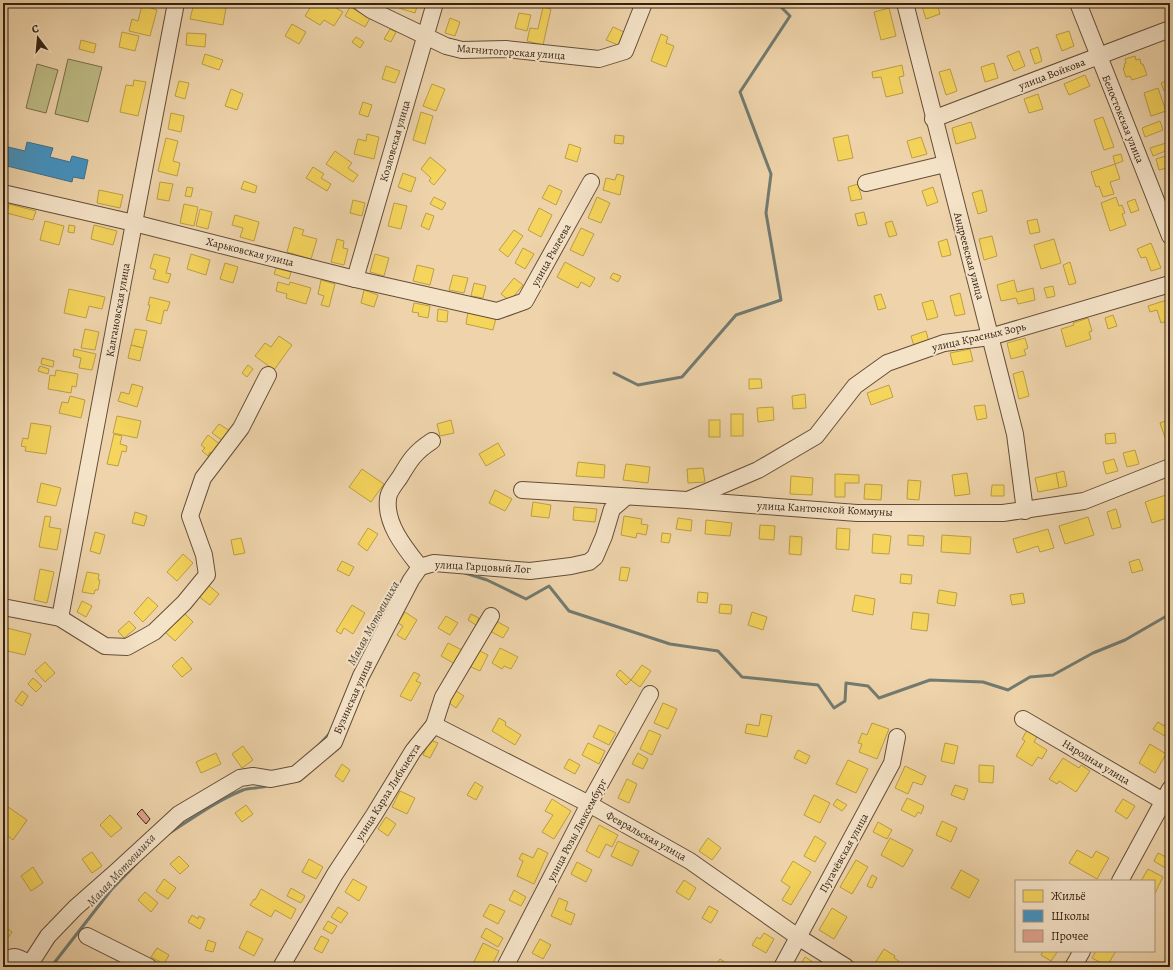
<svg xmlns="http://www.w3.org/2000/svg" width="1173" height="970" viewBox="0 0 1173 970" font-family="Alegreya,serif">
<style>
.green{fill:#bebc86;stroke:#7a6f4c}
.homes{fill:#f6d55c;stroke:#bc9f46}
.schools{fill:#4393c3;stroke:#3f718e}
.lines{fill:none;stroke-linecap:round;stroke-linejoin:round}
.stream{stroke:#727b71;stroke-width:3}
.building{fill:#e1a38f;stroke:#352212}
.minor-casing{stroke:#644e38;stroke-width:18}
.minor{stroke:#f5e3c8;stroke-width:16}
.labels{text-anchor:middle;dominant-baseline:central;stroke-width:4;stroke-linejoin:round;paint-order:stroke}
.street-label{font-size:11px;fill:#352212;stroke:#f5e3c8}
.water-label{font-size:12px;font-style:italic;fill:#4e473a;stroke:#f5e3c8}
</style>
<rect width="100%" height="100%" fill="#efd4ab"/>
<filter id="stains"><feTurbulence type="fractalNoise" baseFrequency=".005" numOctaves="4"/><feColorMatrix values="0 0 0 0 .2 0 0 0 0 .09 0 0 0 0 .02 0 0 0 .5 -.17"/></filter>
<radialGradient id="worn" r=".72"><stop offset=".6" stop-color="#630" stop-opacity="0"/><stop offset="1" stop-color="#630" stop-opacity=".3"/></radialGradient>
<!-- green -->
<g class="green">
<polygon points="68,59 102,67 88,122 55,114"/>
<polygon points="37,64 58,70 46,113 26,108"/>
</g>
<!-- homes -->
<g class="homes">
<polygon points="194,3 212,3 212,5 226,8 223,25 190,19"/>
<polygon points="313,3 328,3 343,12 334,26 324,20 320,25 305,16"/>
<polygon points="401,3 418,3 415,13 399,8"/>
<polygon points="921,3 937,3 940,14 926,19"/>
<polygon points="142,5 157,10 150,36 129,31 132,19 138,21"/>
<polygon points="350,7 370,18 365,27 345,16"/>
<polygon points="543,7 551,9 543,45 527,41 530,28 538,29"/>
<polygon points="889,8 896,36 881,40 874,12"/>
<polygon points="519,13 531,15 527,31 515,28"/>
<polygon points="450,18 460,22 455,36 445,33"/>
<polygon points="292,24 306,32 299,44 285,36"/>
<polygon points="613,27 624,32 618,45 606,40"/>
<polygon points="390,29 396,32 391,42 384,39"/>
<polygon points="1069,31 1074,46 1062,51 1056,35"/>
<polygon points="122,32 139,36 135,51 119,47"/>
<polygon points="187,33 206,34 205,47 186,45"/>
<polygon points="661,34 668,37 666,43 674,46 666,67 651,61"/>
<polygon points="356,37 364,42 360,48 352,42"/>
<polygon points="81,40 96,44 94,53 79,49"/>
<polygon points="1038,47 1042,61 1035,64 1030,50"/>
<polygon points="1019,51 1025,66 1014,71 1007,56"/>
<polygon points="205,54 223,60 219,70 202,64"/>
<polygon points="1135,56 1136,60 1140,59 1141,64 1143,64 1147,75 1132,80 1130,76 1126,77 1123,68 1125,67 1124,64 1126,63 1125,59"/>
<polygon points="994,63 998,78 985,82 981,67"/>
<polygon points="902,65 904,76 899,77 903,93 886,97 881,77 873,78 872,72"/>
<polygon points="386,66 400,71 395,83 382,79"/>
<polygon points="950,69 957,91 946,95 939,72"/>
<polygon points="1085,75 1090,86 1069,95 1064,84"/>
<polygon points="1170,79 1170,89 1164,91 1161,83"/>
<polygon points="134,80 146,82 138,116 120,112 126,85 133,86"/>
<polygon points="179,81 189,83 185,99 175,96"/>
<polygon points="432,84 445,89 436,111 423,106"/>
<polygon points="1158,88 1166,111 1151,116 1144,93"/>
<polygon points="231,89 243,94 237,110 225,106"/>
<polygon points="1038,94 1043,109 1029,113 1024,99"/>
<polygon points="363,102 372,105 368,117 359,114"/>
<polygon points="421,112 433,116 425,144 413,140"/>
<polygon points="171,113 184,116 181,132 168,129"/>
<polygon points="1103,117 1114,147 1104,150 1094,120"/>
<polygon points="1160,121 1163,130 1145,137 1142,128"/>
<polygon points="971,122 976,138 956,144 952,128"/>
<polygon points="367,134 379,137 374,159 354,154 358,139 366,141"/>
<polygon points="615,135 624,136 623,144 614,143"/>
<polygon points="848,135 853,158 838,161 833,138"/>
<polygon points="921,137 927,154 912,158 907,141"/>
<polygon points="166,138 178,141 173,161 180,163 177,176 158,171"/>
<polygon points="1166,143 1168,150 1153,156 1150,148"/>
<polygon points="569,144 581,148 577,162 565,158"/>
<polygon points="335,151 352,163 348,168 358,175 353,182 326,164"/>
<polygon points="1121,154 1123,161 1115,164 1113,156"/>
<polygon points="1169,155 1170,167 1159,170 1156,159"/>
<polygon points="430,157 446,170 434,185 429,181 431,178 421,169"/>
<polygon points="1115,164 1120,179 1110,182 1114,194 1103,197 1099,186 1096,187 1091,172"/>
<polygon points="313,167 324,174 321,178 331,184 327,191 306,178"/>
<polygon points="403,173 416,178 411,192 398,187"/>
<polygon points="617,174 624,176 620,195 603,190 606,178 615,180"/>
<polygon points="244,181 257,186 255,193 241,189"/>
<polygon points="160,182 173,184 169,201 157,199"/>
<polygon points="858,184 862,199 851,201 848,187"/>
<polygon points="549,185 562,191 556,205 542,198"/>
<polygon points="187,187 193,188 191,197 185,196"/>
<polygon points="933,187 938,202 927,206 922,191"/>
<polygon points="99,190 123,195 120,208 97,203"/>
<polygon points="982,190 987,211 978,214 972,193"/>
<polygon points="434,197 446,203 442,210 430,204"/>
<polygon points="597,197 610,203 601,223 588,218"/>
<polygon points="1116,197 1119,206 1122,205 1125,213 1122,214 1126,225 1110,231 1101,203"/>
<polygon points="1135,199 1139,210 1131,213 1127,202"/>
<polygon points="353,200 365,203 362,216 350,213"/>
<polygon points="394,203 407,206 401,229 388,226"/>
<polygon points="9,204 36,211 33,220 7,213"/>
<polygon points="184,204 198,207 194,226 180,223"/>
<polygon points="539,208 552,215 541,237 528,230"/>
<polygon points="200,209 212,212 208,229 196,226"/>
<polygon points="864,212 867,224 858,226 855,214"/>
<polygon points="426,213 434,216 429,230 421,226"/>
<polygon points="235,215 259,222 254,241 240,237 243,228 232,225"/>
<polygon points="1037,219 1040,232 1030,234 1027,221"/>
<polygon points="45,221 64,226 59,245 40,240"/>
<polygon points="892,221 897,235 889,237 885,223"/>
<polygon points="69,225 75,226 74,233 68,232"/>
<polygon points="94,225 117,231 113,245 91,239"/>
<polygon points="294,227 304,230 302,235 317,239 311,259 287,252"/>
<polygon points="581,228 594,234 583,256 570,250"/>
<polygon points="514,230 523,236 508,257 499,250"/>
<polygon points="992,236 997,256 984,260 979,239"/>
<polygon points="337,239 344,241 343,248 348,249 344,265 331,262"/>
<polygon points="947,239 951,255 942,257 938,242"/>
<polygon points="1054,239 1061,263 1041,269 1034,245"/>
<polygon points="1151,243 1161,268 1151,271 1146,257 1141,258 1137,249"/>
<polygon points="523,248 534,254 525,269 515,263"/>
<polygon points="154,254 170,258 166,273 171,274 168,283 153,279 156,270 150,268"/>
<polygon points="191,254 210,260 206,275 187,269"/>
<polygon points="375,254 389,258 384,276 370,272"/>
<polygon points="565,262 595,278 590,287 581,282 578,288 557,277"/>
<polygon points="1070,262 1076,283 1069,285 1063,265"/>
<polygon points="225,263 238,267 233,283 220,279"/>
<polygon points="417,265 434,269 430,285 413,281"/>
<polygon points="276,268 291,272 289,279 274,274"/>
<polygon points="613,273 621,276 618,282 610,278"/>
<polygon points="453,275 468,278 464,293 449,290"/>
<polygon points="514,278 523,285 510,301 501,294"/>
<polygon points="321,280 335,284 329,307 321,305 324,296 318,294"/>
<polygon points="1014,280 1017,292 1033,288 1035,300 1018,304 1016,298 1001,301 997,285"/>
<polygon points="278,282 289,285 290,282 311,288 306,304 286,298 287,294 276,291"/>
<polygon points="474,283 486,286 483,298 471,296"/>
<polygon points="1053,286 1055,296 1047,298 1044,288"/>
<polygon points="69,289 105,297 102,309 89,306 86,318 64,313"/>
<polygon points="364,290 378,295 374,307 361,303"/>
<polygon points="960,293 965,314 955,316 950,296"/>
<polygon points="881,294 886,308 878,310 874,296"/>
<polygon points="150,297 170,302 167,311 164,310 161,324 146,320 150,305 148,305"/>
<polygon points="1170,299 1170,320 1161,323 1157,310 1150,312 1148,306"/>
<polygon points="933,300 938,317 927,320 922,303"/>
<polygon points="414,303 430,306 428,318 418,316 419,313 412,312"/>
<polygon points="438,309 448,311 447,322 437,321"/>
<polygon points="468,312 496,318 493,330 466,324"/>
<polygon points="1113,315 1117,326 1108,329 1105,318"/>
<polygon points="1088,318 1092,331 1089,332 1091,339 1066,347 1061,329 1074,325 1073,323"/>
<polygon points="85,329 99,332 95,350 81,348"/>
<polygon points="135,329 147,331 143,348 131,345"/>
<polygon points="926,331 929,342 914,346 911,336"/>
<polygon points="279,336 292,345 274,370 255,356 265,343 271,347"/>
<polygon points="1025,338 1028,348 1024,350 1026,355 1011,359 1007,343"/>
<polygon points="131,345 143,348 140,361 128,358"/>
<polygon points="74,349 96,354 92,370 79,368 81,358 73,356"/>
<polygon points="970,349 973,361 953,365 950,353"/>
<polygon points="42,358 54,361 53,367 41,364"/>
<polygon points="248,365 253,369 247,377 242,373"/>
<polygon points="40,366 49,369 48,374 38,371"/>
<polygon points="56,370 78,374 76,387 72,386 71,393 48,389 50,375 55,376"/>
<polygon points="1023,371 1029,396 1019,399 1013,374"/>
<polygon points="749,379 761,379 762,388 749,389"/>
<polygon points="132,384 143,387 137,407 118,401 121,392 129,394"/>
<polygon points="889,385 893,397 871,405 867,393"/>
<polygon points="805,394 806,408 793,409 792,396"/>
<polygon points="70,396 85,400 81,418 59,413 62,402 68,403"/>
<polygon points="985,405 987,418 977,420 974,406"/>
<polygon points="773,407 774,420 758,422 757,408"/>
<rect x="731" y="414" width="12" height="22"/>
<polygon points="117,416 141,421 137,438 113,433"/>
<polygon points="1170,419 1170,439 1166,440 1160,423"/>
<polygon points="451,420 454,433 440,436 437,424"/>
<rect x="709" y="420" width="11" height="17"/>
<polygon points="31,423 51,426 46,454 25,451 26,447 21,446 23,438 28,439"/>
<polygon points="219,424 230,431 223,441 212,433"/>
<polygon points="1115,433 1116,443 1106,444 1105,434"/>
<polygon points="114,434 122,436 120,444 127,446 126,452 122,451 118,466 107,464"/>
<polygon points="208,435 221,445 214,454 210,452 208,456 202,451 205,448 201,445"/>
<polygon points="498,443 505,455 486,466 479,454"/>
<polygon points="1135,450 1139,464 1127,467 1123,453"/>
<polygon points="1114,459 1118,471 1106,474 1103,462"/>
<polygon points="578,462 605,465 604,478 576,476"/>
<polygon points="626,464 650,467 648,483 623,480"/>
<polygon points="3,465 7,466 5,472 3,472"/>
<polygon points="703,468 705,482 688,483 687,469"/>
<polygon points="362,469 384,484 371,502 349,487"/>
<polygon points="1064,471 1067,486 1059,488 1056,473"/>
<polygon points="967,473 970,494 955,496 952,475"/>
<polygon points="1056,473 1059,488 1038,492 1035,478"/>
<polygon points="835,474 859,475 859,483 845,483 845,497 835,497"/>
<polygon points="791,476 813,478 812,495 790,494"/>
<polygon points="908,480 921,481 919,500 907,499"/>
<polygon points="41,483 61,488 56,506 37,502"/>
<polygon points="865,484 882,485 881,500 864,499"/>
<polygon points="992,485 1004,485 1004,496 991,496"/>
<polygon points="495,490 512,499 505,511 489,503"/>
<polygon points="1169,494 1170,509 1168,510 1170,517 1152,523 1145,502"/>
<polygon points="533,502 551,505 549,518 531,516"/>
<polygon points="574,507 597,509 595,522 573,520"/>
<polygon points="1116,509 1121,527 1112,529 1107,512"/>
<polygon points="135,512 147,516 144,526 132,523"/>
<polygon points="45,516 51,517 49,527 61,529 57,550 39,547"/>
<polygon points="624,516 642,519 641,524 648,525 646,535 637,533 636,538 621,535"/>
<polygon points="1088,517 1094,535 1065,544 1059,526"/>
<polygon points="678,518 692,520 691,531 676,529"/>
<polygon points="706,520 732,523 730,536 705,534"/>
<polygon points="760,525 775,526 774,540 759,539"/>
<polygon points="368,528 378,534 367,551 358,544"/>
<polygon points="837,528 850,529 849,550 836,549"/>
<polygon points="1048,529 1054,548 1040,552 1038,546 1017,553 1013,539"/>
<polygon points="95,532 105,535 100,554 90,551"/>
<polygon points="662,533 671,534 669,543 661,542"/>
<polygon points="873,534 891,536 889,554 872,553"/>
<polygon points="908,535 924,536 923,546 908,545"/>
<polygon points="942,535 971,537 970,554 941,552"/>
<polygon points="790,536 802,537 801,555 789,554"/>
<polygon points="241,538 245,553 234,555 231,540"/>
<polygon points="183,554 193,563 177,581 167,572"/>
<polygon points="1139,559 1143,570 1132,573 1129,562"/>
<polygon points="342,561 354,567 349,576 337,570"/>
<polygon points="621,567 630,568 627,581 619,580"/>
<polygon points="40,569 54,572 47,603 34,600"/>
<polygon points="87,572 99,574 98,580 100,580 98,590 95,590 94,594 82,592"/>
<polygon points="901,574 912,575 911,584 900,583"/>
<polygon points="208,585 219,594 210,605 198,596"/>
<polygon points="939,590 957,593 955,606 937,603"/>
<polygon points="698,592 708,593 707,603 697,602"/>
<polygon points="1023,593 1025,603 1012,605 1010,595"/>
<polygon points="855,595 875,599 873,615 852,611"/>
<polygon points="148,597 158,606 143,622 134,613"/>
<polygon points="82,601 92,606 86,617 77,612"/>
<polygon points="720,604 732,605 731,614 719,613"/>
<polygon points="352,605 365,613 353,634 344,628 341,634 336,631"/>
<polygon points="405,612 417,620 405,640 397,635 403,626 398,623"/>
<polygon points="752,612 767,617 763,630 748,625"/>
<polygon points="913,612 929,614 927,631 911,629"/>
<polygon points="184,613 193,622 175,641 165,632"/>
<polygon points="471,614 479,618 476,625 468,620"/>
<polygon points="446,616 458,623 450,635 438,628"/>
<polygon points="129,621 136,628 124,638 118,631"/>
<polygon points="496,621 509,628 503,638 490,631"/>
<polygon points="3,627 31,634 25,655 3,650"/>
<polygon points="448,643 462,650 455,664 441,656"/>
<polygon points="500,648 518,657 511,669 504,666 502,669 492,663"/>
<polygon points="478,650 488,655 480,671 471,667"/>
<polygon points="182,657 192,669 182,677 172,666"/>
<polygon points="45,662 55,673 45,682 35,671"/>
<polygon points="642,665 651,671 640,687 631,680"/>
<polygon points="620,670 631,680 626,685 616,675"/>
<polygon points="414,672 420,675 416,681 421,683 411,701 400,696"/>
<polygon points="33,678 42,686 36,692 28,684"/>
<polygon points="22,691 28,696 22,706 15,701"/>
<polygon points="456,691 464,696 456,708 448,702"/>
<polygon points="663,703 677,709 668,729 654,723"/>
<polygon points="761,714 772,716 767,737 745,733 747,724 759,726"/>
<polygon points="499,718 506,722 505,725 521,735 515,745 492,731"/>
<polygon points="1169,718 1170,719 1170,739 1153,729 1158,722 1164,726"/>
<polygon points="872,723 889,729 877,759 859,752 862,744 858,743 862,733 867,735"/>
<polygon points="599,725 616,733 609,745 593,737"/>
<polygon points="1029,727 1039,733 1034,742 1047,750 1042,759 1038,757 1032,766 1016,756 1025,741 1022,739"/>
<polygon points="649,730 661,735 652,755 640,749"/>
<polygon points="430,740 438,743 430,758 423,755"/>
<polygon points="588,743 605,751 599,764 582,755"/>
<polygon points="945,743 958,746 954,764 941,761"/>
<polygon points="1150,744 1166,754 1155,773 1139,763"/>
<polygon points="243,746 253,760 242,768 232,754"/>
<polygon points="798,750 810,756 806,764 794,758"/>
<polygon points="216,753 221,764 201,773 196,762"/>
<polygon points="638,753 648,759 643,769 632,764"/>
<polygon points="1063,758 1079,768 1081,765 1090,771 1076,792 1059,781 1057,784 1049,779"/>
<polygon points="569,759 580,765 575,774 564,768"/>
<polygon points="848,760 868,769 856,793 836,784"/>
<polygon points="342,764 350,770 343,782 335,776"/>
<polygon points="979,765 994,766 993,783 979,782"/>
<polygon points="905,766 926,776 922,785 913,782 908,794 895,788"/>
<polygon points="627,779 637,784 629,803 618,798"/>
<polygon points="475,782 483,787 476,800 467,795"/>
<polygon points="955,785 968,789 964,800 951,795"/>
<polygon points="400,791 415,798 407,814 392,807"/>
<polygon points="814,795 830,803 820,823 804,815"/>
<polygon points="907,798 924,806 921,814 918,812 915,817 901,810"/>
<polygon points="552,799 571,811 554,839 542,832 553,815 545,811"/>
<polygon points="837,799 847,805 842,811 833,805"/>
<polygon points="1123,799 1135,806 1127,819 1115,811"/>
<polygon points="246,805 253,814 242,822 235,813"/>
<polygon points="8,807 27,820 13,840 3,832 3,813"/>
<polygon points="110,815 122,828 111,837 100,825"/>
<polygon points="386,817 396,824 388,836 378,829"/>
<polygon points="942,821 957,828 951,842 936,835"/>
<polygon points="878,822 892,830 887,839 873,832"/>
<polygon points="599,825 618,835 612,847 606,844 599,858 586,851"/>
<polygon points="815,836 826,843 815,862 804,856"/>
<polygon points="708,838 721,848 712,860 699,851"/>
<polygon points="890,838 913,850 903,867 881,855"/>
<polygon points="618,841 639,851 632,866 611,856"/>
<polygon points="538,848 548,853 534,884 517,876 523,861 519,859 522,853 533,858"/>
<polygon points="1077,850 1092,858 1096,851 1109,858 1097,879 1069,863"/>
<polygon points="92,852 102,866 92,873 82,859"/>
<polygon points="1158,853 1170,859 1170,864 1167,869 1154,861"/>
<polygon points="179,856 189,866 180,874 170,864"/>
<polygon points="309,859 323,867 316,879 302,872"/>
<polygon points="856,860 868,867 852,894 840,887"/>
<polygon points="793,861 811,872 791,905 782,900 790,887 781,881"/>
<polygon points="577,862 592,870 586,882 571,874"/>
<polygon points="33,867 43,883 31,891 21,876"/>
<polygon points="1148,869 1163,877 1154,895 1154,881 1141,881"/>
<polygon points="961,870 979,880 969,898 951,888"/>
<polygon points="872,875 877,878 872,888 867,886"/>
<polygon points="164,879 176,888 168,899 156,891"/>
<polygon points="353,879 367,887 359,901 345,892"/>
<polygon points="684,880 696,888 689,900 676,892"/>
<polygon points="291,888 305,896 301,903 287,896"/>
<polygon points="261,889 296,909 291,919 275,910 271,917 250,905 254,899 255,900"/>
<polygon points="514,890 526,897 521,906 509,900"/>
<polygon points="145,892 158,903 151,912 138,900"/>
<polygon points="559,898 568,902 565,910 575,914 571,925 551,916"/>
<polygon points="490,904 505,911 498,924 483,916"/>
<polygon points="709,906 718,911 711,923 702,918"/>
<polygon points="338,907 348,913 341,923 331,917"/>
<polygon points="832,908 847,917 834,939 819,930"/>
<polygon points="192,915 198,919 199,916 205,919 200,929 188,922"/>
<polygon points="328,921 337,926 332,934 323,929"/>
<polygon points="3,926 12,932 4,943 3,943"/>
<polygon points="486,928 503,938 498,947 481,937"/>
<polygon points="247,931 263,939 254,956 239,948"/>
<polygon points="764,933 774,939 766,953 752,945 757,937 760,939"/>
<polygon points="321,936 329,940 322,953 314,949"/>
<polygon points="540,939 551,945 543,959 532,953"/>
<polygon points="208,940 216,943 213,952 205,950"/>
<polygon points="483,943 499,951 491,967 479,967 473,964"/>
<polygon points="157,948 169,955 164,964 151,957"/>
<polygon points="884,949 895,956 894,958 900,962 896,967 881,967 875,963"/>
<polygon points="1043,951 1058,951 1051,961 1041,955"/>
<polygon points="1096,951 1116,951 1107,966 1092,958"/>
<polygon points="805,957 816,964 815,967 799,967"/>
<polygon points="720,959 732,967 714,967"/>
</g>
<!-- schools -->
<polygon class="schools" points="3,131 8,132 4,146 25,151 27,142 53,148 50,157 70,162 72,156 88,160 84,179 73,177 72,182 3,165"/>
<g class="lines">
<!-- stream -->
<g class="stream">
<polyline points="614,373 638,385 682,377 736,315 781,300 766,213 771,174 740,92 790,16 777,3"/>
<polyline points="465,573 487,580 526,599 549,586 569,611 670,644 718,651 742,677 818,685 834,708 845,701 846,683 868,686 879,698 930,680 983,682 1008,690 1030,677 1053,675 1093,653 1125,640 1170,614"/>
<polyline points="320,744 330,733"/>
<path d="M168 834C193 818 216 801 243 790 252 787 261 789 270 785"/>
<polyline points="51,967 111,890 137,863"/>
</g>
</g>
<!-- building -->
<polygon class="building" points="142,809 150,819 146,824 137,814"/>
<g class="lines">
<defs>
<g id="minor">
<polyline points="361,3 371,10 446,46 462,50 506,49 599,59 625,51 644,3"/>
<polyline points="905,3 1015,434 1025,511"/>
<polyline points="1078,3 1170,236"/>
<polyline points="933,119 1170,29"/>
<polyline points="866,183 945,164"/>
<polyline points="3,193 134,223 355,279 497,311 525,301 591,182"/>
<polyline points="355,279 435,3"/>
<polyline points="522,490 687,500 857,513 1003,513 1084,501 1170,467"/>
<polyline points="690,499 758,470 816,436 855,386 887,363 944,343 990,337 1170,284"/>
<polyline points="420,567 434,563 530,571 571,566 589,562 595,557 604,536 612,509 626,497"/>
<path d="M420 567C405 548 385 524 388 499 388 492 396 483 400 477 410 460 415 452 432 441"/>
<polyline points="3,607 60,618 105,646 127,647 154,632 184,603 207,575 204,555 190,516 203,478 241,428 268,375"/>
<polyline points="60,618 134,223 176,3"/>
<polyline points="1023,719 1170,805"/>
<polyline points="434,725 589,804 690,861 798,937 846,967"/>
<polyline points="1120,881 1170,789"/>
<polyline points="87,936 149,967"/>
<path d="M3 965C12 952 18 957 30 964"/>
<polyline points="28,967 48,936 75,908 117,871 179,814 240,778 253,776 271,779 296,774 334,742 361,676 411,580 420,567"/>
<polyline points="281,967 335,874 374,815 413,751 434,725 443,697 491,616"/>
<polyline points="505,967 589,804 650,694"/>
<polyline points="782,967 892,763 897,737"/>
<polyline points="1073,967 1082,951"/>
</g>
</defs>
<!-- minor casing -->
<use href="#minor" class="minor-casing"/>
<!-- minor -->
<use href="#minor" class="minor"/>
</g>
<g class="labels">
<!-- street labels -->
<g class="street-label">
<text transform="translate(511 52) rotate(4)">Магнитогорская улица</text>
<text transform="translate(1052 74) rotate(-21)">улица Войкова</text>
<text transform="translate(1123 119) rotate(68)">Белостокская улица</text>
<text transform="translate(395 141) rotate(-74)">Козловская улица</text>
<text transform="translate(250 252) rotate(14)">Харьковская улица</text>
<text transform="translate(551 255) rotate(-61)">улица Рылеева</text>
<text transform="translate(969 256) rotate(75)">Андреевская улица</text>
<text transform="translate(118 310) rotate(-80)">Калгановская улица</text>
<text transform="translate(979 337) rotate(-13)">улица Красных Зорь</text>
<text transform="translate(825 509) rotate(3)">улица Кантонской Коммуны</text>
<text transform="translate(483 567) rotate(3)">улица Гарцовый Лог</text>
<text transform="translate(353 697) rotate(-66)">Бузинская улица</text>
<text transform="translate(1096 762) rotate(31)">Народная улица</text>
<text transform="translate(388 792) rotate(-58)">улица Карла Либкнехта</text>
<text transform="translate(577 830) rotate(-62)">улица Розы Люксембург</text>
<text transform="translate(646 836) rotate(29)">Февральская улица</text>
<text transform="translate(844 853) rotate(-61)">Пугачёвская улица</text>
</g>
<!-- water labels -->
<g class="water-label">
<text transform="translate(373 623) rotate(-61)">Малая Мотовилиха</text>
<text transform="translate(121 870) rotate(-47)">Малая Мотовилиха</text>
</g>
</g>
<!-- margin -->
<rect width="1173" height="970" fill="none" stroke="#efd4ab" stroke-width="16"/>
<rect x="4" y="4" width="1165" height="962" fill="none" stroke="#352212" stroke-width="2"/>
<rect x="8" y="8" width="1157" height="954" fill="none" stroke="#352212"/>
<!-- legend -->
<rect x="1015" y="880" width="140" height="72" fill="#f5e3c8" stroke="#a8967f"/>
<rect x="1023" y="890" width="20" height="12" fill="#f6d55c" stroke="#a8967f"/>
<text x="1051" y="900" font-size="12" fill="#352212">Жильё</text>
<rect x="1023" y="910" width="20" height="12" fill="#4393c3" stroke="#a8967f"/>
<text x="1051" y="920" font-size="12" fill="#352212">Школы</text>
<rect x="1023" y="930" width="20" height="12" fill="#e1a38f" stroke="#a8967f"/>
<text x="1051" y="940" font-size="12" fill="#352212">Прочее</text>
<!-- north arrow -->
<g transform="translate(38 38) rotate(344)" stroke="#f5e3c8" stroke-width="3" paint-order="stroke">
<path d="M0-3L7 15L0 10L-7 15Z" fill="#352212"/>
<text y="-6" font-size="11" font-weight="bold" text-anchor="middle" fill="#352212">С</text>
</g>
<rect width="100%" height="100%" filter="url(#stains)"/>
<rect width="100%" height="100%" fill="url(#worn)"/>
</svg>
